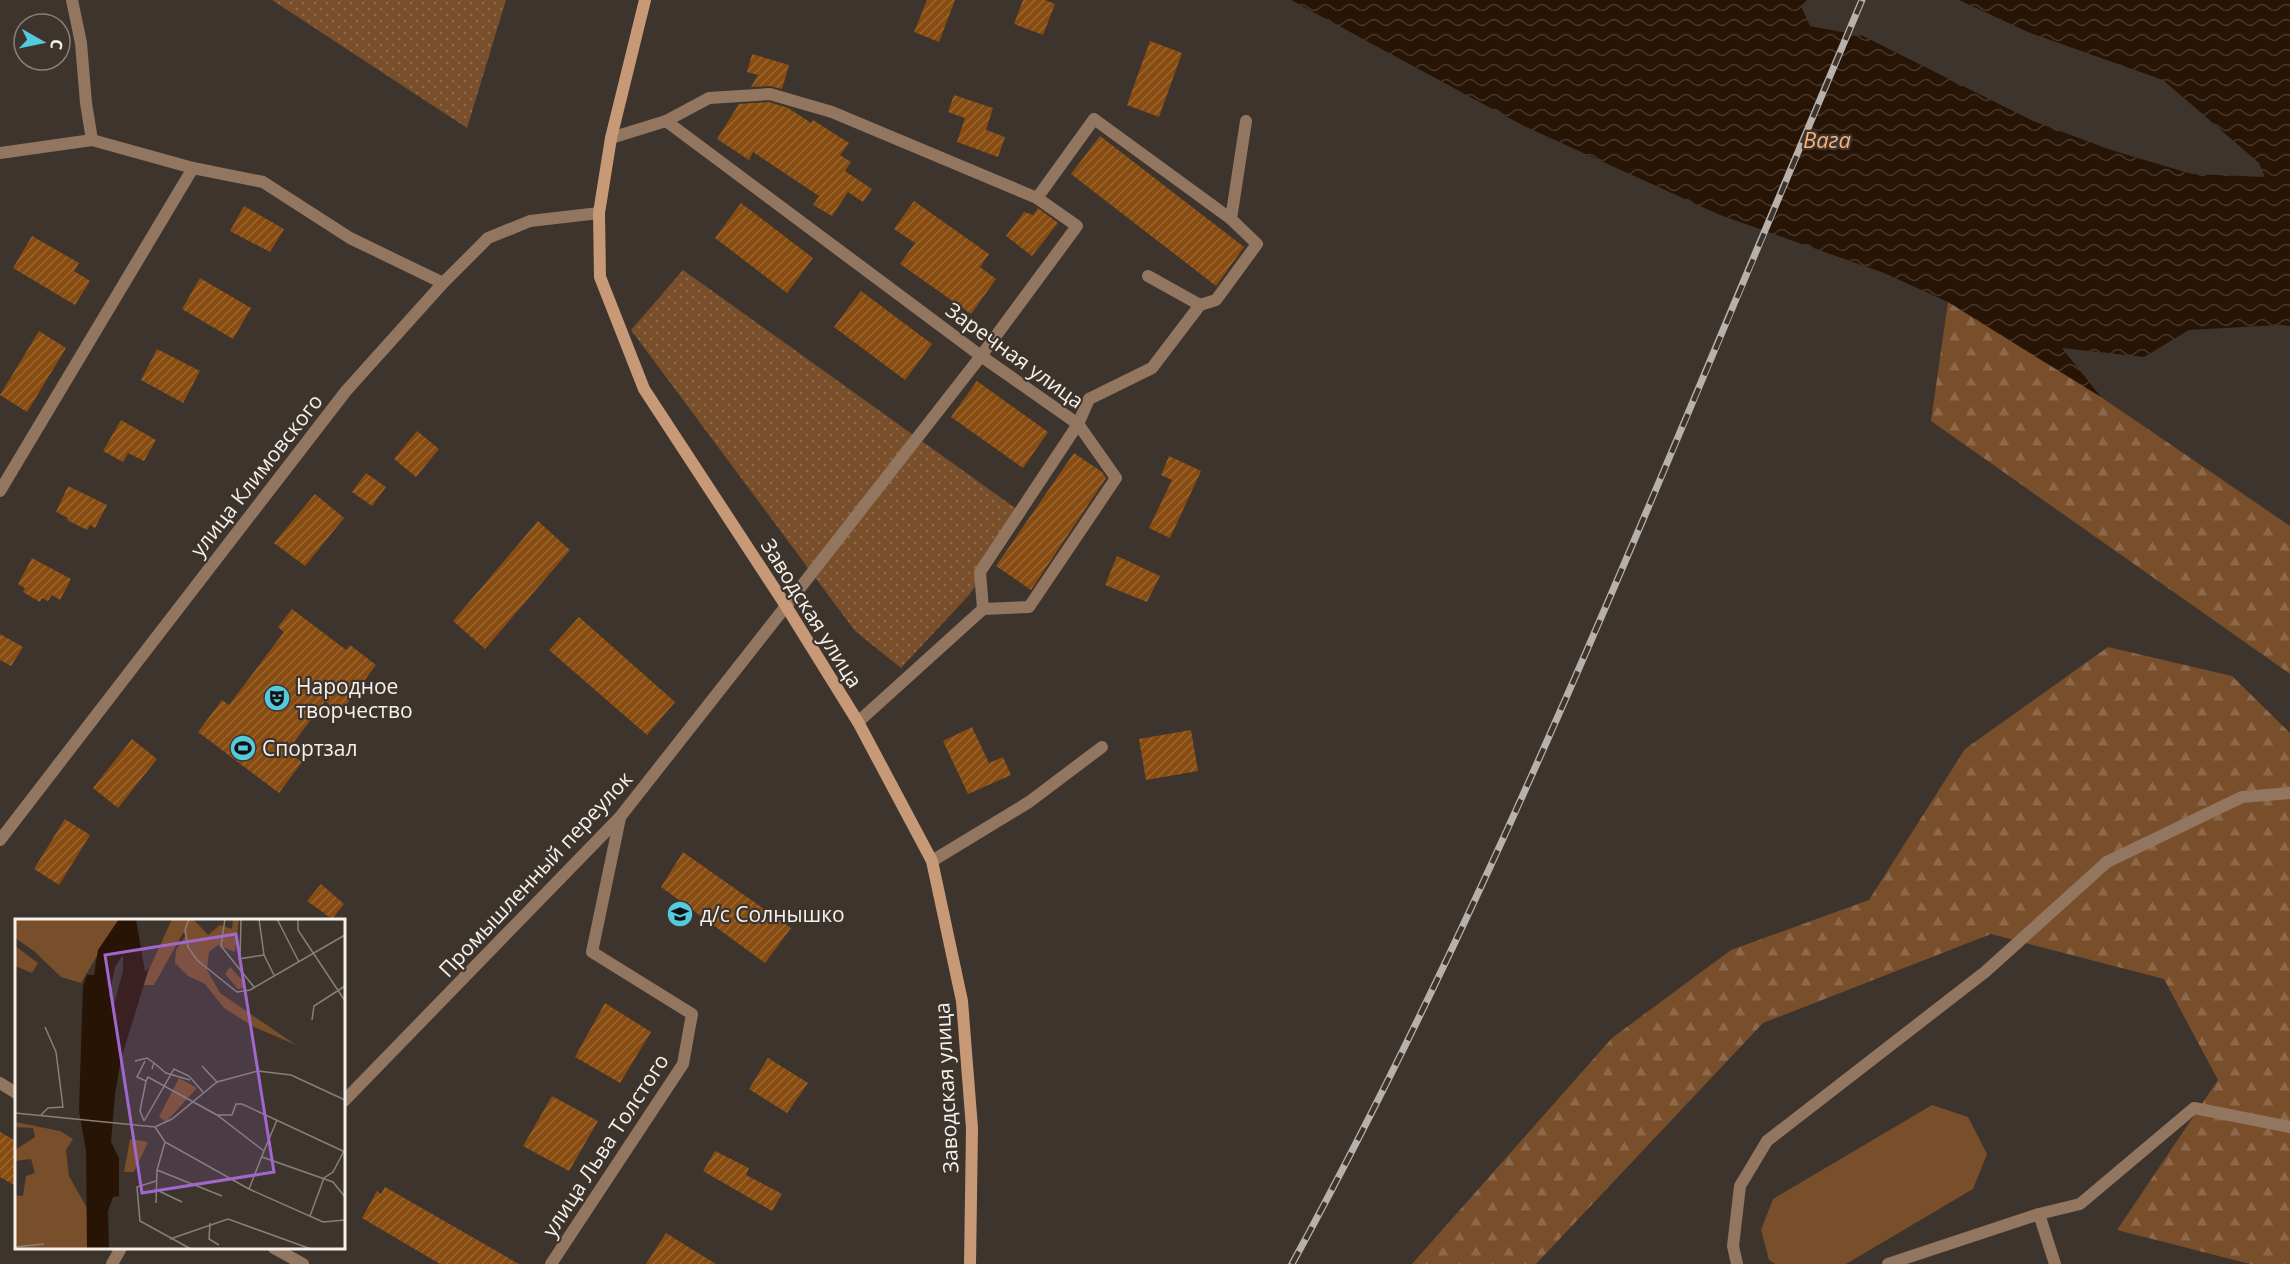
<svg xmlns="http://www.w3.org/2000/svg" width="2290" height="1264" viewBox="0 0 2290 1264" font-family="'Open Sans',sans-serif">
<style>
.grass{fill:url(#grass-dots)}
.forest{fill:url(#forest-firs)}
.pitch{fill:#794e2b}
.water{fill:url(#water-waves)}
.building{fill:url(#building-hatch)}
.lines{fill:none;stroke-linecap:round;stroke-linejoin:round}
.service{stroke:#937660;stroke-width:12}
.minor{stroke:#937660;stroke-width:12}
.secondary{stroke:#c79977;stroke-width:12}
.rail-casing{stroke:#b8b1ab;stroke-width:7}
.rail{stroke:#3d342d;stroke-width:4.5;stroke-dasharray:14;stroke-linecap:butt}
.labels{text-anchor:middle;dominant-baseline:central;stroke-width:4.5;stroke-linejoin:round;paint-order:stroke}
.street-label{font-size:21px;fill:#f7f1ec;stroke:#3d342d}
.poi-label{font-size:21px;fill:#f7f1ec;stroke:#3d342d;text-anchor:start}
.water-label{font-size:22px;font-style:italic;fill:#fab27b;stroke:#3d342d}
.inset-road{fill:none;stroke:#878079;stroke-width:1.5}
.view{fill:#a067cc;fill-opacity:0.15;stroke:#a067cc;stroke-width:3}
.inset-edge{fill:none;stroke:#f7f1ec;stroke-width:3}
</style>
<defs>
<pattern id="grass-dots" width="8" height="8" patternUnits="userSpaceOnUse" patternTransform="scale(1.5)"><rect width="8" height="8" fill="#794e2b"/><path d="M2 2h.1M6 6h.1" fill="none" stroke="#8d684a" stroke-width="1.8" stroke-linecap="round"/></pattern>
<pattern id="forest-firs" width="22" height="20" patternUnits="userSpaceOnUse" patternTransform="scale(1.5)"><rect width="22" height="20" fill="#794e2b"/><path d="M5 1l3.5 6h-7zM16 11l3.5 6h-7z" fill="#8d684a"/></pattern>
<pattern id="water-waves" width="16" height="10" patternUnits="userSpaceOnUse" patternTransform="scale(1.5)"><rect width="16" height="10" fill="#281404"/><path d="M0 5q4-4 8 0t8 0" fill="none" stroke="#483729"/></pattern>
<pattern id="building-hatch" width="6" height="6" patternUnits="userSpaceOnUse" patternTransform="scale(1.5)"><rect width="6" height="6" fill="#894c10"/><path d="M-1 1l2-2M0 6l6-6M5 7l2-2" fill="none" stroke="#9a6633"/></pattern>
</defs>
<rect width="100%" height="100%" fill="#3d342d"/>
<!-- grass -->
<g class="grass">
<polygon points="272,0 506,0 467,128"/>
<polygon points="683,270 1025,515 969,595 901,668 855,631 631,330"/>
</g>
<!-- forest -->
<g class="forest">
<polygon points="1948,302 2101,397 2290,526 2290,674 1931,421"/>
<polygon points="2108,647 2232,676 2290,733 2290,1264 2250,1264 2117,1230 2218,1080 2164,979 1991,934 1763,1023 1536,1264 1412,1264 1612,1038 1731,950 1869,900 1965,749"/>
</g>
<!-- pitch -->
<polygon class="pitch" points="1932,1105 1968,1117 1987,1154 1973,1189 1846,1264 1775,1264 1769,1260 1761,1230 1773,1199"/>
<!-- water -->
<polygon class="water" points="1291,0 1807,0 1801,6 1810,26 1863,36 2033,121 2111,150 2192,174 2265,177 2259,163 2163,80 2028,32 1959,0 2290,0 2290,326 2279,325 2189,330 2144,357 2062,348 2101,397 1948,302 1884,273 1720,215 1524,126"/>
<!-- building -->
<g class="building">
<polygon points="927,0 955,0 939,42 914,32"/>
<polygon points="1023,0 1045,0 1055,4 1043,35 1014,24"/>
<polygon points="1150,41 1182,53 1159,117 1127,105"/>
<polygon points="752,54 789,65 782,89 770,86 751,87 758,75 747,72"/>
<polygon points="954,95 993,108 986,130 1005,137 998,157 957,142 965,118 948,112"/>
<polygon points="769,102 788,108 811,123 813,120 849,143 840,155 851,162 845,171 872,189 863,202 848,192 832,216 813,205 819,196 753,152 749,160 717,139 739,104"/>
<polygon points="1100,136 1244,247 1216,286 1071,174"/>
<polygon points="914,201 989,254 980,267 996,279 971,314 900,264 915,243 894,229"/>
<polygon points="741,203 813,258 787,293 715,238"/>
<polygon points="244,206 284,229 270,252 230,231"/>
<polygon points="1038,208 1058,223 1032,256 1006,236 1024,212 1033,215"/>
<polygon points="32,236 79,263 74,271 90,281 75,305 13,268"/>
<polygon points="200,278 251,308 233,339 182,309"/>
<polygon points="861,291 932,344 905,380 834,327"/>
<polygon points="39,331 66,348 27,412 0,395"/>
<polygon points="157,349 200,371 183,403 141,380"/>
<polygon points="977,381 1048,432 1023,468 951,417"/>
<polygon points="121,420 156,440 144,461 128,453 123,462 103,451"/>
<polygon points="417,431 439,449 416,477 394,459"/>
<polygon points="1074,453 1102,472 1106,478 1031,590 996,566"/>
<polygon points="1169,456 1201,471 1170,538 1149,528 1172,480 1161,475"/>
<polygon points="366,473 386,487 372,506 352,492"/>
<polygon points="68,486 107,505 95,528 90,525 87,530 67,520 68,518 56,512"/>
<polygon points="315,494 344,518 305,566 274,543"/>
<polygon points="538,521 570,550 485,649 453,621"/>
<polygon points="1117,556 1160,576 1147,602 1105,585"/>
<polygon points="32,558 71,579 60,600 52,595 48,601 42,598 40,602 23,592 25,588 18,584"/>
<polygon points="292,609 346,650 350,645 376,665 340,713 325,701 287,751 302,762 279,793 198,732 222,700 229,705 284,632 278,627"/>
<polygon points="579,617 675,702 647,735 549,650"/>
<polygon points="0,634 23,647 11,666 0,660"/>
<polygon points="972,727 989,763 1003,757 1011,775 968,794 943,741"/>
<polygon points="1191,730 1198,771 1146,780 1139,739"/>
<polygon points="132,739 157,759 118,808 93,788"/>
<polygon points="65,819 90,835 59,885 34,869"/>
<polygon points="683,852 791,928 765,963 661,887"/>
<polygon points="321,884 344,904 332,919 307,901"/>
<polygon points="605,1003 651,1032 620,1083 575,1057"/>
<polygon points="768,1058 808,1083 787,1113 749,1089"/>
<polygon points="552,1096 598,1121 569,1171 523,1146"/>
<polygon points="0,1132 16,1141 16,1186 0,1177"/>
<polygon points="715,1151 749,1168 746,1175 782,1194 772,1211 703,1171"/>
<polygon points="385,1187 519,1264 440,1264 362,1218 377,1191 381,1194"/>
<polygon points="666,1233 716,1264 646,1264"/>
</g>
<g class="lines">
<!-- service -->
<g class="service">
<polyline points="72,0 81,43 86,103 92,140"/>
<polyline points="611,138 666,121 709,98 770,94 832,112 1037,198"/>
<polyline points="0,153 92,140 193,168"/>
<polyline points="1200,305 1216,300 1257,244 1231,219 1246,121"/>
<polyline points="786,606 981,356 1077,226 1037,198 1094,119 1231,219"/>
<polyline points="983,609 980,572 1078,424 1089,399 1152,368 1200,305 1148,276"/>
<polyline points="932,861 1029,802 1102,747"/>
<polyline points="1888,1264 2039,1214 2080,1204 2194,1108 2290,1127"/>
</g>
<!-- minor -->
<g class="minor">
<polyline points="666,121 981,356 1078,424 1116,478 1029,607 983,609 858,722"/>
<polyline points="0,491 193,168 263,182 350,238 443,283"/>
<polyline points="0,840 346,391 443,283 488,238 530,221 599,213"/>
<polyline points="0,1083 16,1093"/>
<polyline points="344,1101 620,817 786,606"/>
<polyline points="2039,1214 2055,1264"/>
<polyline points="274,1248 303,1264"/>
<polyline points="112,1264 121,1248"/>
<polyline points="551,1264 683,1064 692,1014 592,952 620,818"/>
<polyline points="1737,1264 1733,1246 1740,1186 1767,1141 1985,972 2107,862 2242,797 2290,793"/>
</g>
<!-- secondary -->
<polyline class="secondary" points="645,0 611,138 599,213 600,277 644,389 786,606 858,722 932,861 962,1001 972,1128 970,1264"/>
<defs>
<path id="rail" d="M1292 1264C1427 1017 1541 760 1651 501 1722 334 1792 167 1862 0"/>
</defs>
<!-- rail casing -->
<use href="#rail" class="rail-casing"/>
<!-- rail -->
<use href="#rail" class="rail"/>
</g>
<!-- icons -->
<defs>
<symbol id="theatre-disc" viewBox="-11 -11 22 22"><circle r="9.5" fill="#53cbdc" stroke="#3d342d"/><path d="M-5-5.5Q0-4 5-5.5V0Q5 5 0 6Q-5 5-5 0ZM-3.3-2.5H-1v1.5H-3.3ZM1-2.5H3.3v1.5H1ZM-2.8 1Q0 5.5 2.8 1Z" fill="#111"/></symbol>
<symbol id="stadium-disc" viewBox="-11 -11 22 22"><circle r="9.5" fill="#53cbdc" stroke="#3d342d"/><path d="M0-5a6.5 5 0 1 0 0 10a6.5 5 0 1 0 0-10ZM-3.5-1.8h7v3.6h-7Z" fill="#111"/></symbol>
<symbol id="school-disc" viewBox="-11 -11 22 22"><circle r="9.5" fill="#53cbdc" stroke="#3d342d"/><path d="M0-5L7-2L0 1L-7-2ZM-4 1L0 2.5L4 1V4Q0 6-4 4Z" fill="#111"/></symbol>
</defs>
<g fill-rule="evenodd">
<use href="#theatre-disc" x="262" y="683" width="30" height="30"/>
<use href="#stadium-disc" x="228" y="733" width="30" height="30"/>
<use href="#school-disc" x="665" y="899" width="30" height="30"/>
</g>
<g class="labels">
<!-- street labels -->
<g class="street-label">
<text transform="translate(1015 355) rotate(36)">Заречная улица</text>
<text transform="translate(256 475) rotate(-52)">улица Климовского</text>
<text transform="translate(812 613) rotate(58)">Заводская улица</text>
<text transform="translate(535 874) rotate(-47)">Промышленный переулок</text>
<text transform="translate(946 1088) rotate(-93)">Заводская улица</text>
<text transform="translate(605 1145) rotate(-57)">улица Льва Толстого</text>
</g>
<!-- poi labels -->
<g class="poi-label">
<text x="296" y="686">Народное<tspan x="296" dy="24">творчество</tspan></text>
<text x="262" y="748">Спортзал</text>
<text x="700" y="914">д/с Солнышко</text>
</g>
<!-- water labels -->
<g class="water-label">
<text x="1827" y="139">Вага</text>
</g>
</g>
<!-- overview -->
<g transform="translate(15 919)">
<rect width="330" height="330" fill="#3d342d"/>
<path d="M0 0H104L66 64 46 58 19 32 0 19ZM164 159 182 169 151 203 144 198ZM115 220 133 223 119 253H109Z" fill="#794e2b"/>
<path d="M157 0H178L193 16 205 6 217 10 218 0H224L220 33 203 26 194 33 192 51 205 74 281 126 239 108 209 89 190 65 173 57 160 44 161 31 171 16 168 14 139 66H127ZM0 27 23 44 17 54 0 47ZM0 203 45 212 58 220 51 231 54 257 72 289V330H0V276L8 277 11 257 20 254 16 240 0 242V231L20 218 18 209 0 208Z" fill="#794e2b"/>
<path d="M215 48 230 64 229 69 223 70 210 55Z" fill="#794e2b"/>
<path d="M104 0H121L130 53 134 49 106 140 100 175 96 223 104 239V277L98 278 93 292 94 330H72L71 231 64 192 68 67 72 56H79L83 31ZM108 36V52L99 86 94 77 100 48Z" fill="#281404" fill-rule="evenodd"/>
<path class="inset-road" d="M174 0 170 11 173 28 182 41 222 73 235 71 330 16M210 0 206 27 239 68M244 0 249 36 259 56M262 0 284 43M283 0V11L330 82M225 39 226 0M223 40 249 36M297 101 299 87 330 67M120 142 132 139 139 144M130 142 122 158 131 162 133 158 202 196 249 232 234 270M187 147 202 163M137 150 139 144 151 154 175 161M0 194 140 208 157 200 202 163 243 152 276 156 330 181M26 196 33 189 48 188 41 133 30 108M203 196H217L221 185H227L330 233M129 202 159 150 174 157 188 173M129 202 125 192 131 162M140 208 150 223 234 270 308 303 330 301M150 223 142 251 207 277M249 232 262 201M247 238 318 263 330 278M141 262 122 268 125 302 176 330M144 272 167 283M141 284 142 251M295 297 309 259 318 253 329 232M195 304 194 320 204 326M155 320 213 300 296 330M0 328 29 325"/>
<path class="view" d="M221 15 259 253 127 274 90 36Z"/>
<rect width="330" height="330" class="inset-edge"/>
</g>
<!-- north arrow -->
<g transform="translate(42 42) rotate(99)"><circle r="28" fill="#3d342d" stroke="#878079" stroke-width="1.5"/>
<path d="M0-4.5L10 22L0 15L-10 22Z" fill="#53cbdc"/>
<text y="-9" font-size="16" font-weight="bold" text-anchor="middle" fill="#f7f1ec">С</text>
</g>
</svg>
